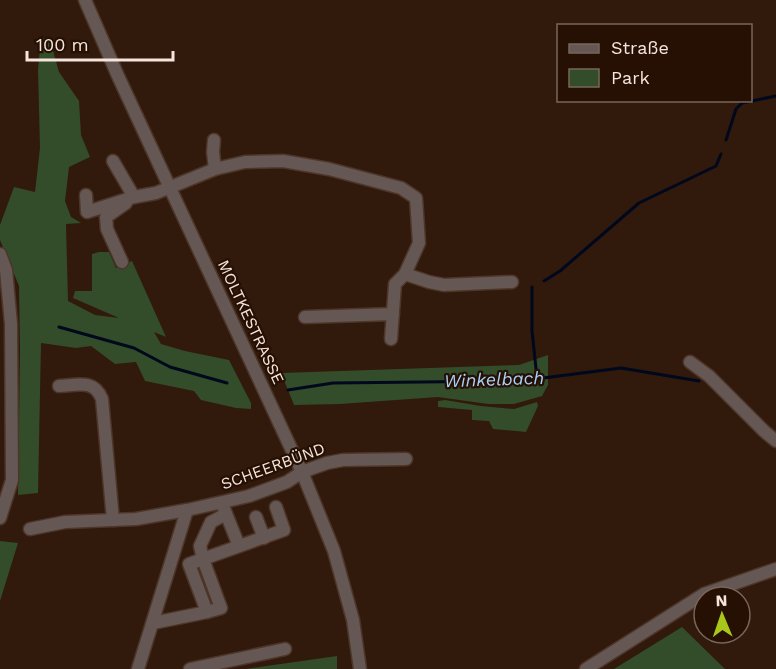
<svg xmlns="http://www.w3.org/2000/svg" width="776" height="669" viewBox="0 0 776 669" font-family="'Work Sans',sans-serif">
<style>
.green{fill:#334c29}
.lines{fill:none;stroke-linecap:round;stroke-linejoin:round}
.stream{stroke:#00081d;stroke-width:3}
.minor-casing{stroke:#4d3629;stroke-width:15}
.minor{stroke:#655753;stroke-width:12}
.labels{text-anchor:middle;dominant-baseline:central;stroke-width:4.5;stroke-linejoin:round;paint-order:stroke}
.street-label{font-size:16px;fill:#f6e5dc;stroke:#261004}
.water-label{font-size:18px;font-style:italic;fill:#a9d1fa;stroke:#261004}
</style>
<rect width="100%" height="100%" fill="#31190c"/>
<!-- green -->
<g class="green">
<polygon points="41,37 50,40 59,72 79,101 81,135 90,157 69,167 65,201 71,217 81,223 66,224 68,301 95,315 119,318 73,298 75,291 92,291 92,254 99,252 109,252 116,268 132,261 166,337 154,332 161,344 185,351 229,360 251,403 251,409 236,408 201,400 194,391 145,381 136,362 115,364 91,346 76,348 41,343 38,493 18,495 20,349 19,286 0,240 0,225 14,187 35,192 40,148 38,70"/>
<polygon points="548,355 548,385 542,396 514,404 488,404 438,397 340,404 294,405 281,373 519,365"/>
<polygon points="445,400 481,406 514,409 537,402 538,406 526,432 493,429 489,421 472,420 472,410 438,407 438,401"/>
<polygon points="0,541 18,543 0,601"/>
<polygon points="682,627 725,669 614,669"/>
<polygon points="337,656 337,669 246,669"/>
</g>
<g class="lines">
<!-- stream -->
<g class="stream">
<polyline points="726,140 736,109 742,103 776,96"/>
<polyline points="544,281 560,271 639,203 716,166 721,154"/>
<polyline points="532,287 532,331 537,378"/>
<polyline points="59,327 134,348 170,367 227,383"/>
<polyline points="288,390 333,383 520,381 621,368 699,381"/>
</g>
<defs>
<g id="minor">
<polyline points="85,0 118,76 170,188 302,472 334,551 353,620 360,669"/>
<polyline points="214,140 213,152 215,169"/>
<polyline points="113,161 134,197"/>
<polyline points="86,195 87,212 134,197 156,193 215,169 245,162 283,161 329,169 401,188 416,198 419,243 405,274 395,284 391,339"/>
<polyline points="0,254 6,270 11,324 12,480 0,518"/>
<polyline points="122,262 107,229 106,217 126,203"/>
<polyline points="405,274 429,282 444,285 512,282"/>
<polyline points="305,317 393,314"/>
<polyline points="690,362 709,376 764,431 776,441"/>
<path d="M59 386C78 385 94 379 102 399L113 520"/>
<polyline points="223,506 239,546"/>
<polyline points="256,517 264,538"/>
<polyline points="30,529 65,522 136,519 187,510 249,496 287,482 302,472 327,463 343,460 406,459"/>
<polyline points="207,612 189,564 284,530 276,507"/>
<polyline points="153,623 207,612 221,608 203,559 200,546 211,522 226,514"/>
<polyline points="138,669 187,510"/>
<polyline points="190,669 285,649"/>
<polyline points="586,669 704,594 776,569"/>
</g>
</defs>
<!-- minor casing -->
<use href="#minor" class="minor-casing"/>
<!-- minor -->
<use href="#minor" class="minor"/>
</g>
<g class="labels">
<!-- street labels -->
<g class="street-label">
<text transform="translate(251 322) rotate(65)">MOLTKESTRASSE</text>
<text transform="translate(273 466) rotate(-20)">SCHEERBÜND</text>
</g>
<!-- water labels -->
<g class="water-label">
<text transform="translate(494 379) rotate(-2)">Winkelbach</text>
</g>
</g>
<!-- legend -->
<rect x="557" y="24" width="195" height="78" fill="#261004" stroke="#79655a" stroke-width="1.5"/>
<rect x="569" y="44" width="30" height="9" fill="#655753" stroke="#79655a" stroke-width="1.5"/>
<text x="611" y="54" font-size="18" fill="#f6e5dc">Straße</text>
<rect x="569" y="69" width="30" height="18" fill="#334c29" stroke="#79655a" stroke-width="1.5"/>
<text x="611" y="84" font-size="18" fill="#f6e5dc">Park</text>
<!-- north arrow -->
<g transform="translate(722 615) rotate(358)"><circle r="28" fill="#261004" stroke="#79655a" stroke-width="1.5"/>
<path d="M0-4.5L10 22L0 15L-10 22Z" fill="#a9c71b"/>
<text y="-9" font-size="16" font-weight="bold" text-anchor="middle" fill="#f6e5dc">N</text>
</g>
<!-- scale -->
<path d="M27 51v9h146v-9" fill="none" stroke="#f6e5dc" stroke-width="3"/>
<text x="36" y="51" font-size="18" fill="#f6e5dc" stroke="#261004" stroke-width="4.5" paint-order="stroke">100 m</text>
</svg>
